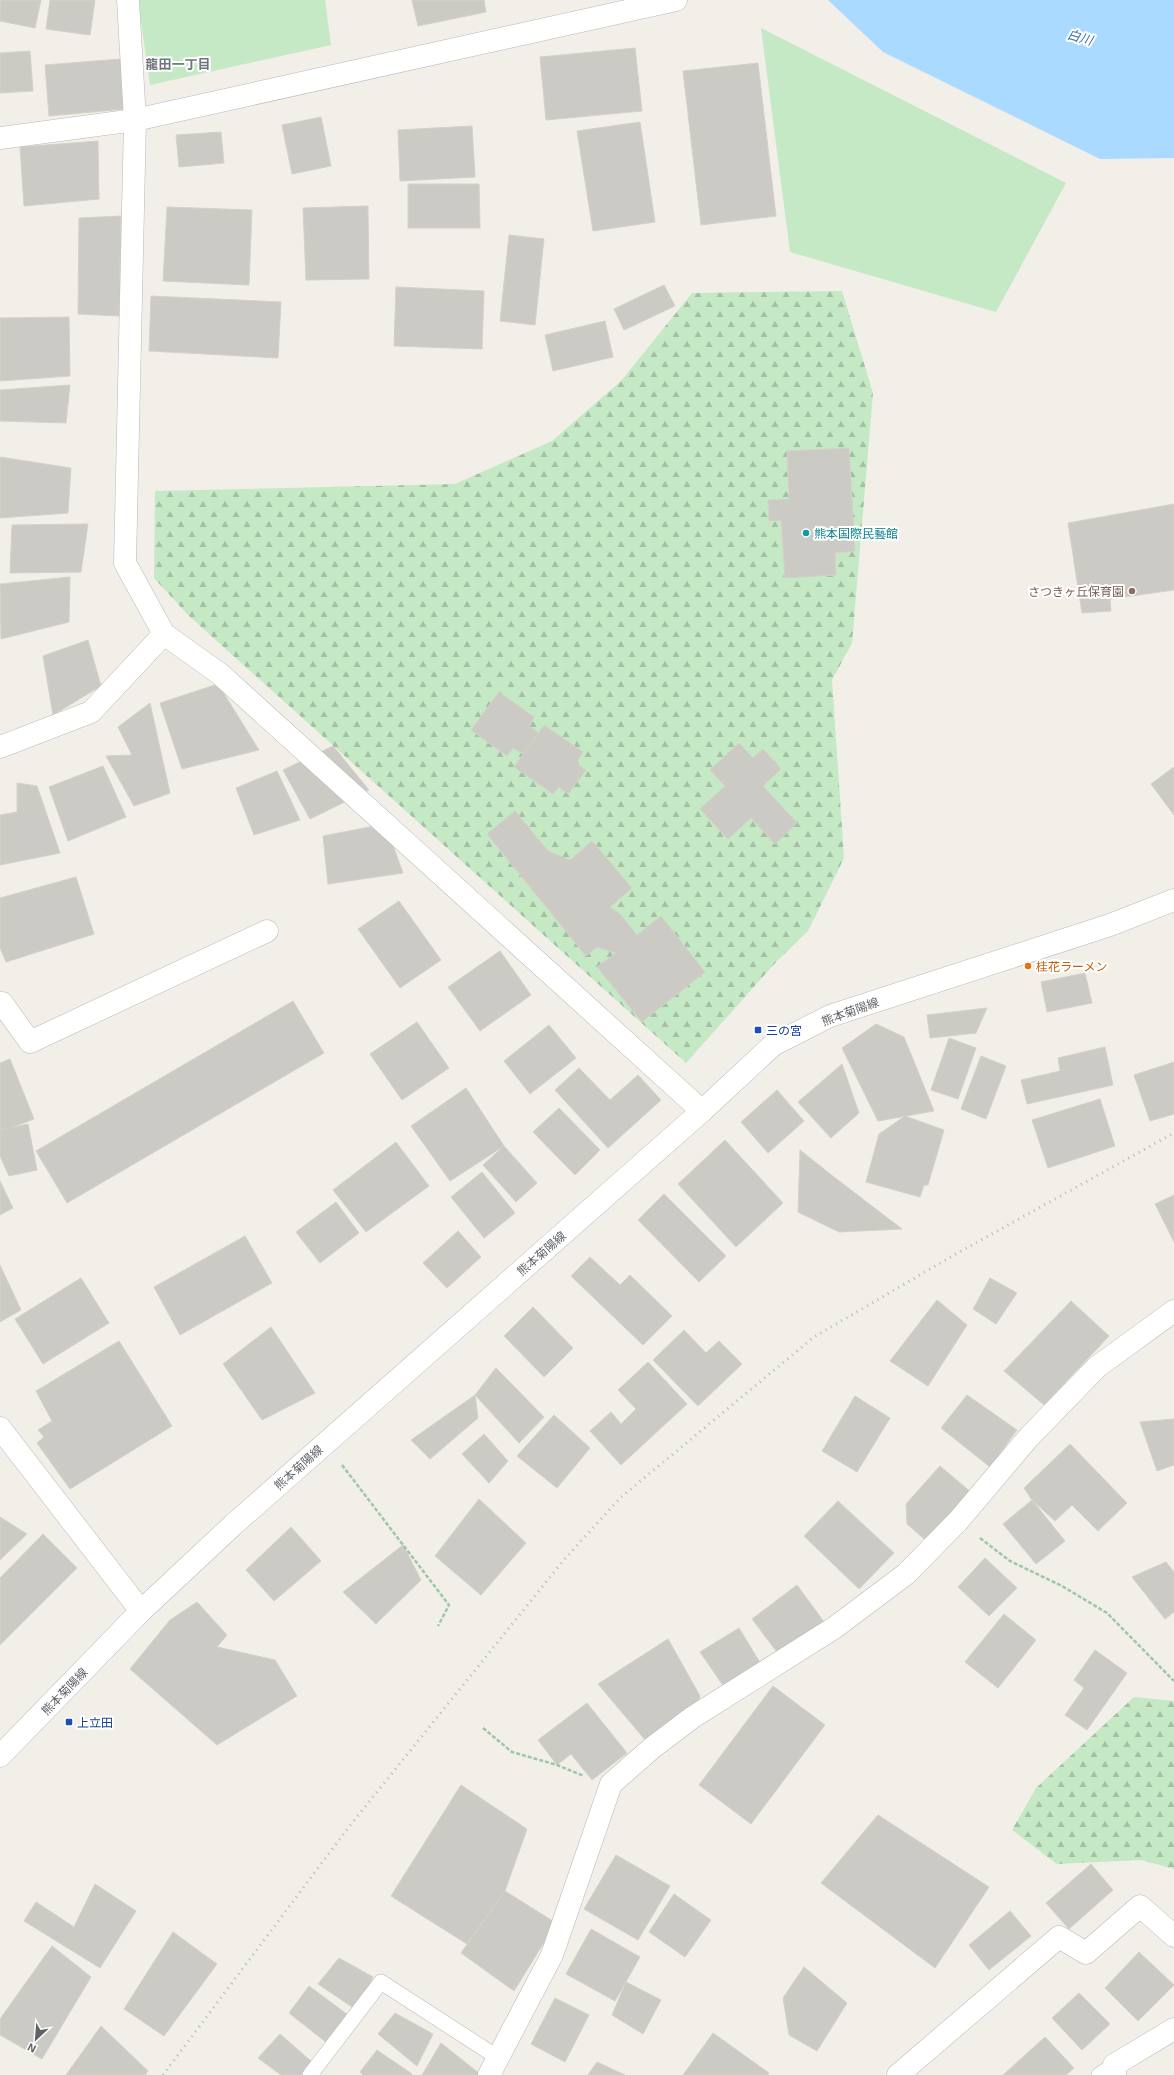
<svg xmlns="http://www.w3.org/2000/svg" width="1174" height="2075" viewBox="0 0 1174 2075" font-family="'Exo 2','Noto Sans JP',sans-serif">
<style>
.grass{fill:#c5e8c5}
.forest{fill:url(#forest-firs)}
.water{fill:#aadaff}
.building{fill:#cccac5;stroke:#d6d1c6}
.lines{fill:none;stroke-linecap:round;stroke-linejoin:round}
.service-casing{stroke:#b5b8bc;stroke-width:16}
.minor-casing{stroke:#b5b8bc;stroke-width:23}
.secondary-casing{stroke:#b6babf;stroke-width:23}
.path{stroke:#9cc7a9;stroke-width:2.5;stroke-dasharray:4 2;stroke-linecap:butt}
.service{stroke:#fff;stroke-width:15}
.minor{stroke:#fff;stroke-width:22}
.secondary{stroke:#fff;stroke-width:22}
.rail{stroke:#b6b7b8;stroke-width:3;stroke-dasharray:1 5;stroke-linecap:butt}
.culture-dot{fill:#0f9aa8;stroke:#fff;stroke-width:1.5}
.education-dot{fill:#8d6e63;stroke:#fff;stroke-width:1.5}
.food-dot{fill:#e8710a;stroke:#fff;stroke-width:1.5}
.transit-dot{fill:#1a4fb4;stroke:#fff;stroke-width:1.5}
.labels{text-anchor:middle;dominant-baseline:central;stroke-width:4;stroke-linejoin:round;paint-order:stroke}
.culture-label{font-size:12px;fill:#0d838f;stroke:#fff;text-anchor:start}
.education-label{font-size:12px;fill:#785e54;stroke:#fff;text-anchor:end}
.food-label{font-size:12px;fill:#c56008;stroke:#fff;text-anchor:start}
.street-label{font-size:12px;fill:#5f6368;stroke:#fff}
.transit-label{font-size:12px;fill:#164399;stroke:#fff;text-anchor:start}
.water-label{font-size:13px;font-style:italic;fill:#4174aa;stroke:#fff}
.neighbourhood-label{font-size:13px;font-weight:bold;fill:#70757a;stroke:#fff}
</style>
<defs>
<pattern id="forest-firs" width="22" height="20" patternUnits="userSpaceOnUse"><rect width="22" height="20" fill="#c5e8c5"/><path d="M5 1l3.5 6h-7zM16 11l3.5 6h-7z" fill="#a3c0a4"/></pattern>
</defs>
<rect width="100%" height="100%" fill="#f1efe8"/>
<!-- grass -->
<g class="grass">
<polygon points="138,0 325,0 331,45 150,85"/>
<polygon points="761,28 1066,183 996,312 790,252"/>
</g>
<!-- forest -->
<g class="forest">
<polygon points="842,291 873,393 852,643 832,680 844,858 808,931 777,961 686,1063 189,616 154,578 155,491 455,484 552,441 621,381 692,293"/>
<polygon points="1134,1697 1174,1701 1174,1869 1141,1860 1057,1864 1012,1830 1036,1788"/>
</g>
<!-- water -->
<polygon class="water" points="828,0 1174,0 1174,158 1100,159 883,52"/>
<!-- building -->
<g class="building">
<polygon points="0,0 41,0 35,28 0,21"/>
<polygon points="50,0 95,0 90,35 46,29"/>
<polygon points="412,0 484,0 486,12 418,26"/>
<polygon points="635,48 642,111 546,120 540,57"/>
<polygon points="30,51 33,91 0,93 0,53"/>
<polygon points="121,59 125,109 49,116 45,65"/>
<polygon points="758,63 776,216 701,225 683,71"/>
<polygon points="321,117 331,166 292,174 282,125"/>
<polygon points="640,122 655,222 593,231 577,131"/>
<polygon points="472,126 475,177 400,181 398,130"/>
<polygon points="221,132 224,163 179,167 176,135"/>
<polygon points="98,141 99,199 24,206 20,147"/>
<polygon points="408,184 479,184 480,228 408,228"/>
<polygon points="368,206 369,279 306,280 303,208"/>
<polygon points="167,207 252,210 249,285 163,281"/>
<polygon points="121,216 119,316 78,314 79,218"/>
<polygon points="509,235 544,239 535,325 500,321"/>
<polygon points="664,285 675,306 624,330 614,309"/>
<polygon points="396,287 484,291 482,349 394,346"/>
<polygon points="151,296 281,302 278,358 149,351"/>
<polygon points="69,317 70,376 0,381 0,318"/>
<polygon points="605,321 613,357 553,371 545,335"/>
<polygon points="70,385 66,423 0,421 0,390"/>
<polygon points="849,448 855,551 835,553 836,575 785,578 781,520 769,521 768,500 789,499 787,451"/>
<polygon points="0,457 71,468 68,513 0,518"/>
<polygon points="1174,504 1174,590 1110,599 1111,611 1082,613 1068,523"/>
<polygon points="88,524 81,572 10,573 12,525"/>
<polygon points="70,577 69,622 1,639 0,584"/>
<polygon points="88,640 101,686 53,715 43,656"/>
<polygon points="218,684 259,750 182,769 160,703"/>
<polygon points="499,692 534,717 529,726 539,733 523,754 513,748 507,756 471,730"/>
<polygon points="150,703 170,793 134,806 106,756 132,755 118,727"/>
<polygon points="544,725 583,752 576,763 586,770 568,794 559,787 553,794 514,767"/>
<polygon points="739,743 753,758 763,749 781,769 763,786 797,823 775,844 751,818 728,839 700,809 725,786 710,770"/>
<polygon points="333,746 369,790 310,819 283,770"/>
<polygon points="103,766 126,817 68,841 49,787"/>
<polygon points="1174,767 1174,815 1151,784"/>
<polygon points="277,771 300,820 254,835 236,788"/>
<polygon points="17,783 37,786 60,853 0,865 0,815 17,812"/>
<polygon points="515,811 548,851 570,860 592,841 632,888 610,907 620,914 637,935 661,916 705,972 642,1022 597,967 616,953 597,947 586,956 487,834"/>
<polygon points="385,824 403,873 328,884 323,836"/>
<polygon points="76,877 94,934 6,962 0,948 0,898"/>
<polygon points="399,901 441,960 400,988 358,929"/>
<polygon points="500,951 531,995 480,1031 448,987"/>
<polygon points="1085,973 1092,1003 1047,1012 1041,982"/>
<polygon points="293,1001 324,1053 67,1203 36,1151"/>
<polygon points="987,1008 976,1033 930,1038 927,1015"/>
<polygon points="417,1022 449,1068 402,1100 370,1054"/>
<polygon points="876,1024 904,1037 934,1111 878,1121 842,1048"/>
<polygon points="549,1025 576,1058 530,1094 504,1061"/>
<polygon points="949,1038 976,1048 958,1099 931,1090"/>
<polygon points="1105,1047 1113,1085 1027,1104 1021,1080 1060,1071 1058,1058"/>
<polygon points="981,1056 1006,1066 986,1119 961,1109"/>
<polygon points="10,1059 34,1119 0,1132 0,1063"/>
<polygon points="1174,1062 1174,1114 1150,1121 1134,1075"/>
<polygon points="842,1064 859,1113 831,1138 798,1102"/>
<polygon points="579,1068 610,1100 638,1075 661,1100 608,1148 555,1090"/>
<polygon points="466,1088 504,1146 450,1181 411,1126"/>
<polygon points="777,1090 804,1121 768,1153 741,1122"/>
<polygon points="1100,1099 1115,1146 1048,1168 1032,1120"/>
<polygon points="559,1108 600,1150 575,1175 533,1132"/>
<polygon points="905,1116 944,1130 928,1185 924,1185 920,1197 866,1182 879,1134"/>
<polygon points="28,1124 37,1170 9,1176 0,1156 0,1130"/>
<polygon points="725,1140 783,1203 736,1247 678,1184"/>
<polygon points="396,1142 429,1186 366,1232 333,1190"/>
<polygon points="504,1146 537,1183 516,1202 483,1165"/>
<polygon points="800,1150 834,1177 902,1229 839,1232 798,1212"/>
<polygon points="482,1172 515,1213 484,1238 451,1197"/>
<polygon points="0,1181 13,1208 0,1215"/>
<polygon points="664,1194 726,1256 699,1282 638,1220"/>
<polygon points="1174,1195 1174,1242 1155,1204"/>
<polygon points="336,1202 359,1233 320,1263 296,1232"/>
<polygon points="458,1231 481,1257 447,1288 423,1263"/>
<polygon points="245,1236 272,1283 180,1335 154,1287"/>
<polygon points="590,1257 620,1285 630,1275 672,1316 643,1345 571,1276"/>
<polygon points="0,1265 21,1310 0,1322"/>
<polygon points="81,1278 109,1323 43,1364 15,1319"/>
<polygon points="990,1278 1017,1293 996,1324 973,1309"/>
<polygon points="937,1300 967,1325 928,1386 890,1361"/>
<polygon points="1071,1301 1109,1336 1044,1405 1004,1371"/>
<polygon points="533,1307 573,1348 544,1377 504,1336"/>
<polygon points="271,1327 315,1393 262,1420 223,1364"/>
<polygon points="684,1330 706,1353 719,1341 742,1364 698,1406 653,1360"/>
<polygon points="119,1341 172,1426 70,1489 37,1443 44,1437 38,1430 52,1421 36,1391"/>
<polygon points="648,1362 687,1404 621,1465 590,1431 611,1412 621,1424 636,1409 618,1390"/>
<polygon points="496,1368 544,1417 519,1443 475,1395"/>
<polygon points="475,1395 478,1418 430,1459 411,1440"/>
<polygon points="967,1395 1017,1430 990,1467 941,1428"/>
<polygon points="855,1396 890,1418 857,1472 822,1451"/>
<polygon points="554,1415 590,1448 557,1488 517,1456"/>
<polygon points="1174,1419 1174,1465 1157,1471 1140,1422"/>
<polygon points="484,1434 508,1461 489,1483 462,1454"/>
<polygon points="1070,1444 1127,1503 1098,1531 1072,1505 1055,1521 1032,1500 1024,1488"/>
<polygon points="940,1466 973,1494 930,1544 907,1524 906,1504"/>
<polygon points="479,1499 526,1543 481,1595 435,1556"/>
<polygon points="1032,1500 1065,1541 1036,1564 1003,1524"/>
<polygon points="838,1501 894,1553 859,1589 804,1536"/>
<polygon points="0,1517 27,1534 0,1560"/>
<polygon points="291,1527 321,1561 274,1601 246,1570"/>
<polygon points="43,1534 77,1568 0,1645 0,1578"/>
<polygon points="403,1545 421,1580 376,1624 343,1592"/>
<polygon points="985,1558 1017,1588 989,1616 958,1587"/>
<polygon points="1166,1562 1174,1572 1174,1612 1165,1619 1132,1577"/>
<polygon points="797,1585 827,1626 783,1660 752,1619"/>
<polygon points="197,1602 227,1635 217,1647 275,1660 297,1696 217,1745 130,1669 170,1620"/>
<polygon points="1004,1614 1036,1640 998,1688 965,1662"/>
<polygon points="739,1628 762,1666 729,1694 700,1652"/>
<polygon points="668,1639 700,1696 693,1717 652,1748 598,1684"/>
<polygon points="1095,1650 1127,1673 1087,1730 1065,1715 1084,1688 1074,1680"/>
<polygon points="773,1686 825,1725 751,1824 699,1785"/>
<polygon points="587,1703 627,1753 592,1780 571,1754 557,1765 538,1740"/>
<polygon points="461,1785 527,1829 505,1891 467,1944 391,1896"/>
<polygon points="878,1815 989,1887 935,1968 821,1883"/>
<polygon points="616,1855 670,1886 638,1940 584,1909"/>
<polygon points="1091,1864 1113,1890 1069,1929 1046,1903"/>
<polygon points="95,1884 136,1911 100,1968 24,1921 36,1902 74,1927"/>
<polygon points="505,1891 556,1923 514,1991 461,1953"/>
<polygon points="674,1894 711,1920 685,1957 649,1932"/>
<polygon points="1010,1911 1031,1936 989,1970 969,1945"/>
<polygon points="591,1929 640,1957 615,2001 566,1974"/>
<polygon points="173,1932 217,1964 164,2036 124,2009"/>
<polygon points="52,1946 91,1977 42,2059 0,2035 0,2019"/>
<polygon points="1139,1952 1174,1985 1138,2021 1105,1988"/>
<polygon points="339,1958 373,1977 358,2011 318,1984"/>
<polygon points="804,1967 847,2003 817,2051 789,2035 783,1998"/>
<polygon points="626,1982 661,2000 643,2034 612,2015"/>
<polygon points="309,1986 348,2015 327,2043 289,2013"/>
<polygon points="1079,1993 1110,2024 1082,2050 1052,2018"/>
<polygon points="555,1998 589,2015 565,2062 531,2044"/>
<polygon points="395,2013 433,2034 417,2066 378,2034"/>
<polygon points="101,2026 148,2071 145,2075 66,2075"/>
<polygon points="713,2033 769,2073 768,2075 683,2075"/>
<polygon points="280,2034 312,2062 302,2075 281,2075 258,2058"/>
<polygon points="1045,2037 1074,2068 1066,2075 1003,2075"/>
<polygon points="441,2043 480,2074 479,2075 422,2075"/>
<polygon points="377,2050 412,2074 411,2075 363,2075 360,2072"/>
<polygon points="597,2062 625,2075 588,2075"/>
</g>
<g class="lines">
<defs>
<g id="service">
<polyline points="310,2075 381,1982 497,2057"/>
<polyline points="1099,2075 1114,2065"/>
</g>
<g id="minor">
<polyline points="128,0 135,120 125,563 164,634 220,674 702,1111"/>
<polyline points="0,138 135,120 676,0"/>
<polyline points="0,747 91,712 164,634"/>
<polyline points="0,1003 2,1003 30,1042 267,931"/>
<polyline points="0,1428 141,1611"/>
<polyline points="489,2075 552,1955 611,1784 652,1748 693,1717 834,1628 906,1574 958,1521 1029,1437 1097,1367 1174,1311"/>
<polyline points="898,2075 1059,1937 1086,1953 1140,1906 1174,1936"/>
<polyline points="1115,2075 1114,2065 1174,2029"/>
</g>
<polyline id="secondary" points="0,1756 141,1611 233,1525 702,1111 773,1045 830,1016 1110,925 1174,900"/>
</defs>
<!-- service casing -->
<use href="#service" class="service-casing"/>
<!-- minor casing -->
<use href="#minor" class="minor-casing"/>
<!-- secondary casing -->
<use href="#secondary" class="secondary-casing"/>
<!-- path -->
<g class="path">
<polyline points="342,1465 449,1605 438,1626"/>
<polyline points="980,1538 1010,1561 1062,1586 1107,1613 1174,1681"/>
<polyline points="483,1728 512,1752 557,1765 584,1776"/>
</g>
<!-- service -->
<use href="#service" class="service"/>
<!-- minor -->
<use href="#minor" class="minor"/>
<!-- secondary -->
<use href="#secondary" class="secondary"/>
<!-- rail -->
<polyline class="rail" points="163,2075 348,1828 563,1561 620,1498 814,1337 954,1255 1174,1133"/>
</g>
<!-- markers -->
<circle class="culture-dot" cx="806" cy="533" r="4"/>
<circle class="education-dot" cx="1132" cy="591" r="4"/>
<circle class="food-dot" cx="1028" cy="966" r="4"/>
<g class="transit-dot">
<rect x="754" y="1026" width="8" height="8" rx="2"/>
<rect x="65" y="1718" width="8" height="8" rx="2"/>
</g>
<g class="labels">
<!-- culture labels -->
<g class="culture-label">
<text x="814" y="533">熊本国際民藝館</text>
</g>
<!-- education labels -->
<g class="education-label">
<text x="1124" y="591">さつきヶ丘保育園</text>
</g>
<!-- food labels -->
<g class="food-label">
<text x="1036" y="966">桂花ラーメン</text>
</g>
<!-- street labels -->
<g class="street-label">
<text transform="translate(850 1011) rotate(-20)">熊本菊陽線</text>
<text transform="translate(541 1253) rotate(-41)">熊本菊陽線</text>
<text transform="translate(298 1467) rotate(-42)">熊本菊陽線</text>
<text transform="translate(64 1691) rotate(-46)">熊本菊陽線</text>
</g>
<!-- transit labels -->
<g class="transit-label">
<text x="766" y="1030">三の宮</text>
<text x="77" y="1722">上立田</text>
</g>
<!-- water labels -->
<g class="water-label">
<text transform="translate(1080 37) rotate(16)">白川</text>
</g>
<!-- neighbourhood labels -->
<g class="neighbourhood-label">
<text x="178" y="64">龍田一丁目</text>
</g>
</g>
<!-- north arrow -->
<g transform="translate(36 2039) rotate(206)" stroke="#ffffff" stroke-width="3" paint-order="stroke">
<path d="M0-3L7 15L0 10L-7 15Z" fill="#5f6368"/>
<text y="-6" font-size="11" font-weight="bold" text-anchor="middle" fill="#5f6368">N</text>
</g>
</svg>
